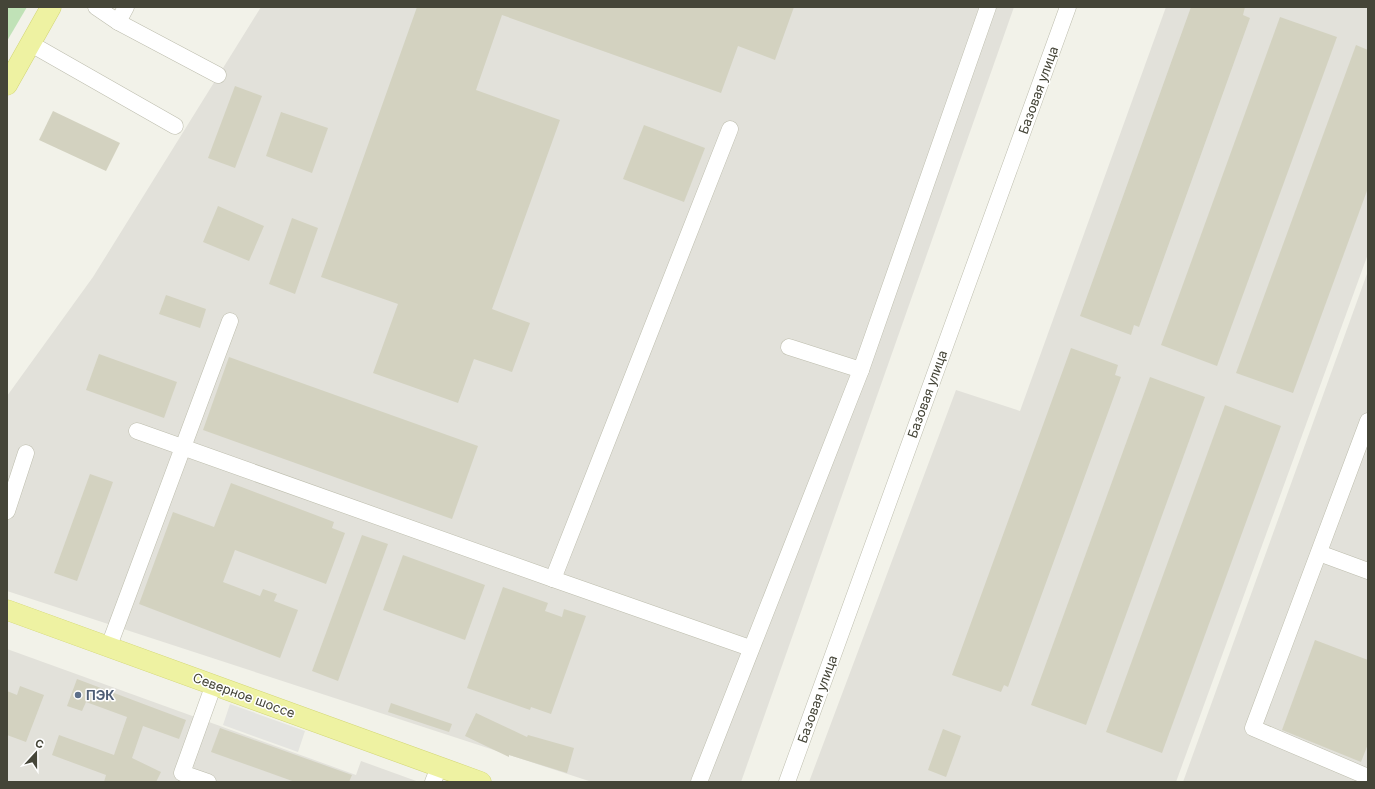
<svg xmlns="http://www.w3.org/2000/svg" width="1375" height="789" viewBox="0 0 1375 789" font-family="Inter,sans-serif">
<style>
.industrial{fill:#e2e1da}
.green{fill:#c0e2b7}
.parking{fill:#e4e4e0}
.building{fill:#d3d2c0}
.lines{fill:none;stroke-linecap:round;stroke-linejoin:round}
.minor-casing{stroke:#bdbdad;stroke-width:17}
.major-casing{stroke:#d2d674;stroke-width:21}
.minor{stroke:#fff;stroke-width:16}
.major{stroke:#eef2a2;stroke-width:20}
.service-dot{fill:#5c6f8a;stroke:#fff;stroke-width:1.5}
.labels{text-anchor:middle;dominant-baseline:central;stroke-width:3;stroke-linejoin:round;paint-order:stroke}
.street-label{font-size:13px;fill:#454538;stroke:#fff}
.service-label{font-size:13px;font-weight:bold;fill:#4e5e75;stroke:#fff;text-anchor:start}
</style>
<rect width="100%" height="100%" fill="#f2f2e9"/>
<!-- industrial -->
<g class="industrial">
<polygon points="261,7 1014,7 741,782 592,782 7,591 7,396 93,277"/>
<polygon points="1166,7 1368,7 1368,254 1176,782 809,782 956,390 1020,411"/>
<polygon points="1368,271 1368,782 1183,782"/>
<polygon points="7,649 356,775 361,761 419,782 7,782"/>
</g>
<!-- green -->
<polygon class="green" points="7,7 27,7 7,41"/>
<!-- parking -->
<polygon class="parking" points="230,704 305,731 298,752 223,725"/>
<!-- building -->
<g class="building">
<polygon points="417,7 794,7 775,60 738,46 721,93 502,15 476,90 560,120 492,309 530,323 512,372 474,359 458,403 373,373 398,304 321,277"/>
<polygon points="1191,7 1245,7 1243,15 1250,18 1139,327 1134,325 1131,335 1080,316"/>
<polygon points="1280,17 1337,37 1217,366 1161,345"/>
<polygon points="1356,45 1368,50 1368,188 1293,393 1236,373"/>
<polygon points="235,86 262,96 235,168 208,158"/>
<polygon points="53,111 120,143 106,171 39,140"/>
<polygon points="281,112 328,128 312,173 266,156"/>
<polygon points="644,125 705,148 684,202 623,179"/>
<polygon points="218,206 264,226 249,261 203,242"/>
<polygon points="292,218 318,228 295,294 269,284"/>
<polygon points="166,295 206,309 200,328 159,314"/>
<polygon points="1071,348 1118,365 1115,375 1121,377 1008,687 1004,685 1001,692 952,675"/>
<polygon points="99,354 177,382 164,418 86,390"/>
<polygon points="229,357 478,446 452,519 203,430"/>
<polygon points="1150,377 1205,397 1086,725 1031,705"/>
<polygon points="1225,405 1281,426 1162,753 1106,732"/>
<polygon points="90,474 113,482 77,581 54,573"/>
<polygon points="231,483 334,522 332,528 345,533 326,584 235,550 223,582 260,596 263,589 277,594 274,601 298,610 280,658 139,604 173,512 214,527"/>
<polygon points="362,535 388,544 338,681 312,671"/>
<polygon points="403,555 485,585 465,640 383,610"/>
<polygon points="503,587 548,603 545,611 562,617 564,609 586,616 551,714 531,707 530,710 467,688"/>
<polygon points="1315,640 1368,660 1368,744 1361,762 1282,730"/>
<polygon points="77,679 186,720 179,739 143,726 132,758 161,772 156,782 104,782 106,775 52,755 59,735 114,755 127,717 86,702 82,711 67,706"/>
<polygon points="20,686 44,695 26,742 7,735 7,691 17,695"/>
<polygon points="391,703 452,724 449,732 388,712"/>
<polygon points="476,713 527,737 528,735 574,748 567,773 509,755 509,757 465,736"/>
<polygon points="220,728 352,775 349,782 295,782 211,752"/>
<polygon points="943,729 961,736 946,777 928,770"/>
</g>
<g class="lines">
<defs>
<g id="minor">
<polyline points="96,7 118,22 218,75"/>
<polyline points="118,22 126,7"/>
<polyline points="31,44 175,126"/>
<polyline points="789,347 861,370"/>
<polyline points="1368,421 1253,728 1368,777"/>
<polyline points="137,431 553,579 750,648"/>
<polyline points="7,511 26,453"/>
<polyline points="1319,553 1368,571"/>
<polyline points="553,579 730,129"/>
<polyline points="109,646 230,321"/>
<polyline points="208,782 182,773 214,684"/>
<polyline points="433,782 439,767"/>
<polyline points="699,782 861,370 988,7"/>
<polyline points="787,782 1068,7"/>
</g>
<g id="major">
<polyline points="7,85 51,7"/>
<polyline points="7,610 481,782"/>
</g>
</defs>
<!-- minor casing -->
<use href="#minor" class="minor-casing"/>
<!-- major casing -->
<use href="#major" class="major-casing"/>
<!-- minor -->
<use href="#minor" class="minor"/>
<!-- major -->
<use href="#major" class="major"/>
</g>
<!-- markers -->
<circle class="service-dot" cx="78" cy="695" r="4"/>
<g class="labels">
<!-- street labels -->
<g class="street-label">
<text transform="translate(1038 90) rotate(-70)">Базовая улица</text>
<text transform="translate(927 394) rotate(-70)">Базовая улица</text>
<text transform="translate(244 695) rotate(20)">Северное шоссе</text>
<text transform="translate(817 699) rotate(-70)">Базовая улица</text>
</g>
<!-- service labels -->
<g class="service-label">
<text x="86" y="695">ПЭК</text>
</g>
</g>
<!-- border -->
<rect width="1375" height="789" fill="none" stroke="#454538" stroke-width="16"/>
<!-- north arrow -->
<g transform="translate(36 753) rotate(21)" stroke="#ffffff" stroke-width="3" paint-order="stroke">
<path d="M0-3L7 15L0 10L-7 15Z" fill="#454538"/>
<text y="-6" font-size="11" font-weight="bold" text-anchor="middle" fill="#454538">С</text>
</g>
</svg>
